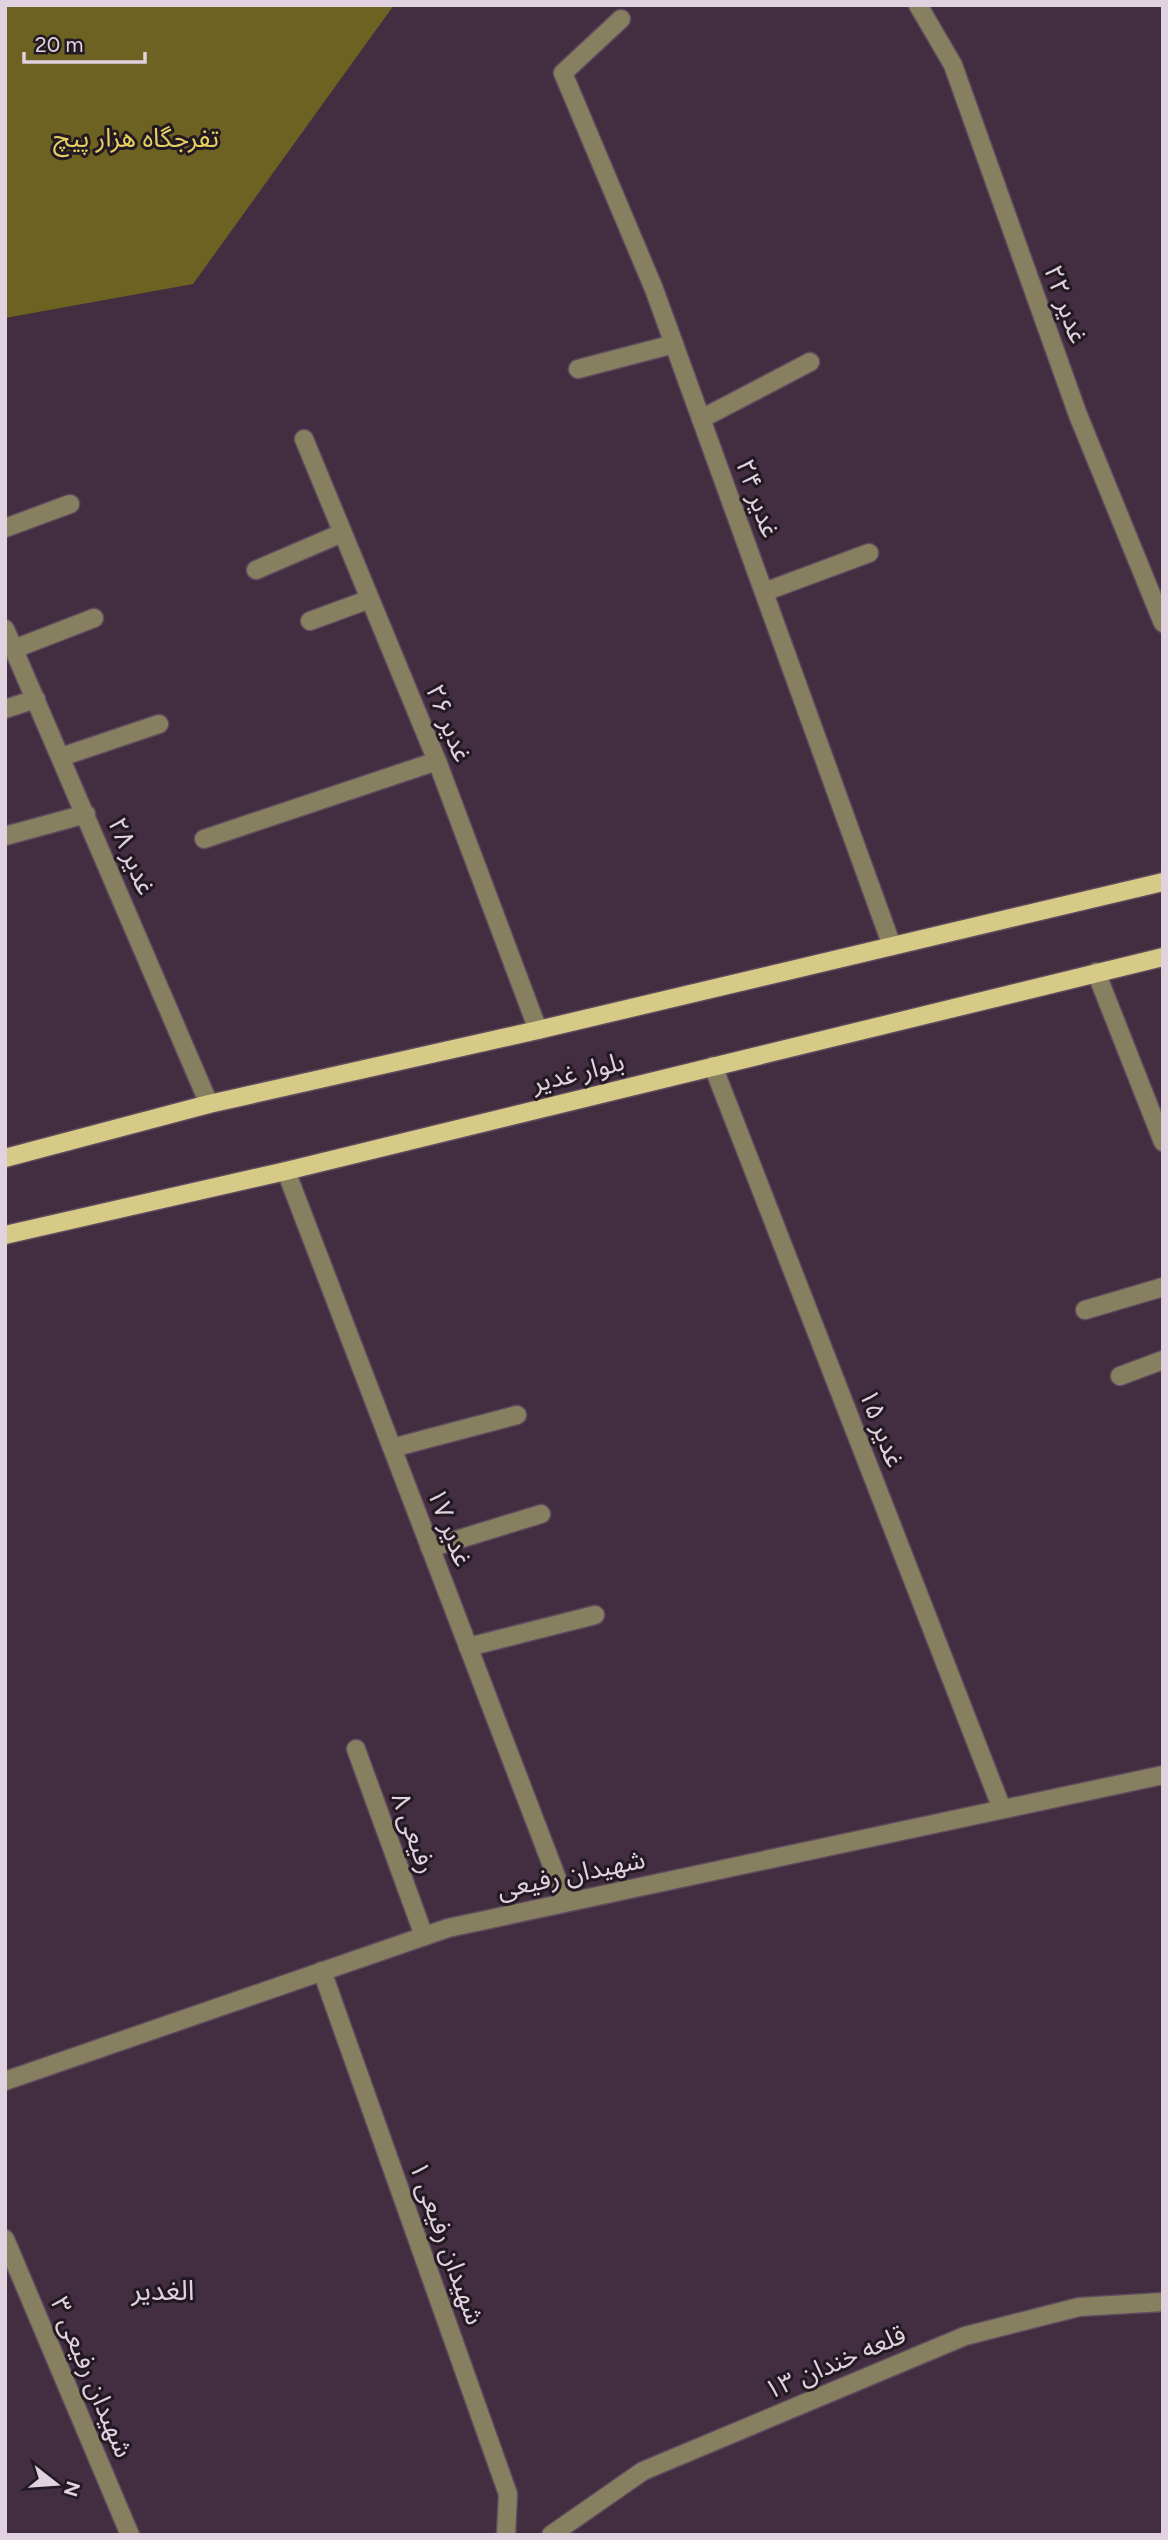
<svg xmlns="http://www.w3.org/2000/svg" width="1168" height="2540" viewBox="0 0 1168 2540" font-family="Figtree,'Noto Sans Arabic',sans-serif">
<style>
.forest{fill:#6e6223}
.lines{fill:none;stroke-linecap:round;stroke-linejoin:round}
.minor-casing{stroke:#5f4b5d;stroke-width:21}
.major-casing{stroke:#5f4b5d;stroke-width:21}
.minor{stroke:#868060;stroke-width:18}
.major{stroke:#d7ca86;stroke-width:18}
.labels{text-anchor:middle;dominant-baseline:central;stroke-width:6;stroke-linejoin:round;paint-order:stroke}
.park-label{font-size:26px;fill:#e7d160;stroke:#231922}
.street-label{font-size:26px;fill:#e0d2de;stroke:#231922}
.neighbourhood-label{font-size:28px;fill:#e0d2de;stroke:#231922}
</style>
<rect width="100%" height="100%" fill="#432d41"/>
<!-- forest -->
<polygon class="forest" points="5,5 394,5 193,284 5,318"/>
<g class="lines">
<defs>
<g id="minor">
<polyline points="918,5 953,65 1078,415 1163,623"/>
<polyline points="621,19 563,73 654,289 892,946"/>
<polyline points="578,369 674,344"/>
<polyline points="701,419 810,362"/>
<polyline points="304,439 437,761 538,1030"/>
<polyline points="5,528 70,504"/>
<polyline points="256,570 342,533"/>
<polyline points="764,592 869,553"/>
<polyline points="310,621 370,599"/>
<polyline points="5,629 209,1104"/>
<polyline points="14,649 94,618"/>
<polyline points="5,709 36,699"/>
<polyline points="61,757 159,724"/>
<polyline points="5,836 86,814"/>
<polyline points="204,839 437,761"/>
<polyline points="1096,972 1163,1142"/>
<polyline points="713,1066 1002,1809"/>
<polyline points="286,1171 566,1902"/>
<polyline points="1085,1310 1163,1287"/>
<polyline points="1120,1376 1163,1360"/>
<polyline points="392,1448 517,1415"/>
<polyline points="430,1548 541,1514"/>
<polyline points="468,1647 595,1615"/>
<polyline points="356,1749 424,1936"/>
<polyline points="322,1971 508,2494 506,2535"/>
<polyline points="5,2081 448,1928 1163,1775"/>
<polyline points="5,2239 130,2535"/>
<polyline points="551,2535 643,2471 965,2336 1079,2307 1163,2302"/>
</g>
<g id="major">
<polyline points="5,1158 209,1104 538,1030 1163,882"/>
<polyline points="5,1235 286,1171 1163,957"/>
</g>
</defs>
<!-- minor casing -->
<use href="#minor" class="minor-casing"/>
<!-- major casing -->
<use href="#major" class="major-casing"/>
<!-- minor -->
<use href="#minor" class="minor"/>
<!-- major -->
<use href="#major" class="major"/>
</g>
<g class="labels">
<!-- park labels -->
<g class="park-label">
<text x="136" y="138">تفرجگاه هزار پیچ</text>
</g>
<!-- street labels -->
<g class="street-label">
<text transform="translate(1066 304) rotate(70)">۲۲ غدیر</text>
<text transform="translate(758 498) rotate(70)">۲۴ غدیر</text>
<text transform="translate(449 723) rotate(68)">۲۶ غدیر</text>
<text transform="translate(132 856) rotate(67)">۲۸ غدیر</text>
<text transform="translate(578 1072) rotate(-14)">بلوار غدیر</text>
<text transform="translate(882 1428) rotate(69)">۱۵ غدیر</text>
<text transform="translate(450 1527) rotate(69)">۱۷ غدیر</text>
<text transform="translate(414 1833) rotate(70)">رفیعی ۸</text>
<text transform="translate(571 1874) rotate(-12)">شهیدان رفیعی</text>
<text transform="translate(447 2243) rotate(70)">۱ شهیدان رفیعی</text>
<text transform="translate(835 2362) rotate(-23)">۱۳ قلعه خندان</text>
<text transform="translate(92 2377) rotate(67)">۳ شهیدان رفیعی</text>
</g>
<!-- neighbourhood labels -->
<g class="neighbourhood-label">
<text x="163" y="2290">الغدیر</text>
</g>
</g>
<!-- border -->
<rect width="1168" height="2540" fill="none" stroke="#e0d2de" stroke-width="14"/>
<!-- north arrow -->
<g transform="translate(56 2484) rotate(107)" stroke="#231922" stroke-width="5" paint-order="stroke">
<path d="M0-5L12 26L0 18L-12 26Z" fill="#e0d2de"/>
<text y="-10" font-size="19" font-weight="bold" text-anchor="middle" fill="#e0d2de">N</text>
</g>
<!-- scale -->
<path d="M24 52v10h121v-10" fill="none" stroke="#e0d2de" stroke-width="3.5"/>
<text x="35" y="52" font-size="21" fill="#e0d2de" stroke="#231922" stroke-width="5" paint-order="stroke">20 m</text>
</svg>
